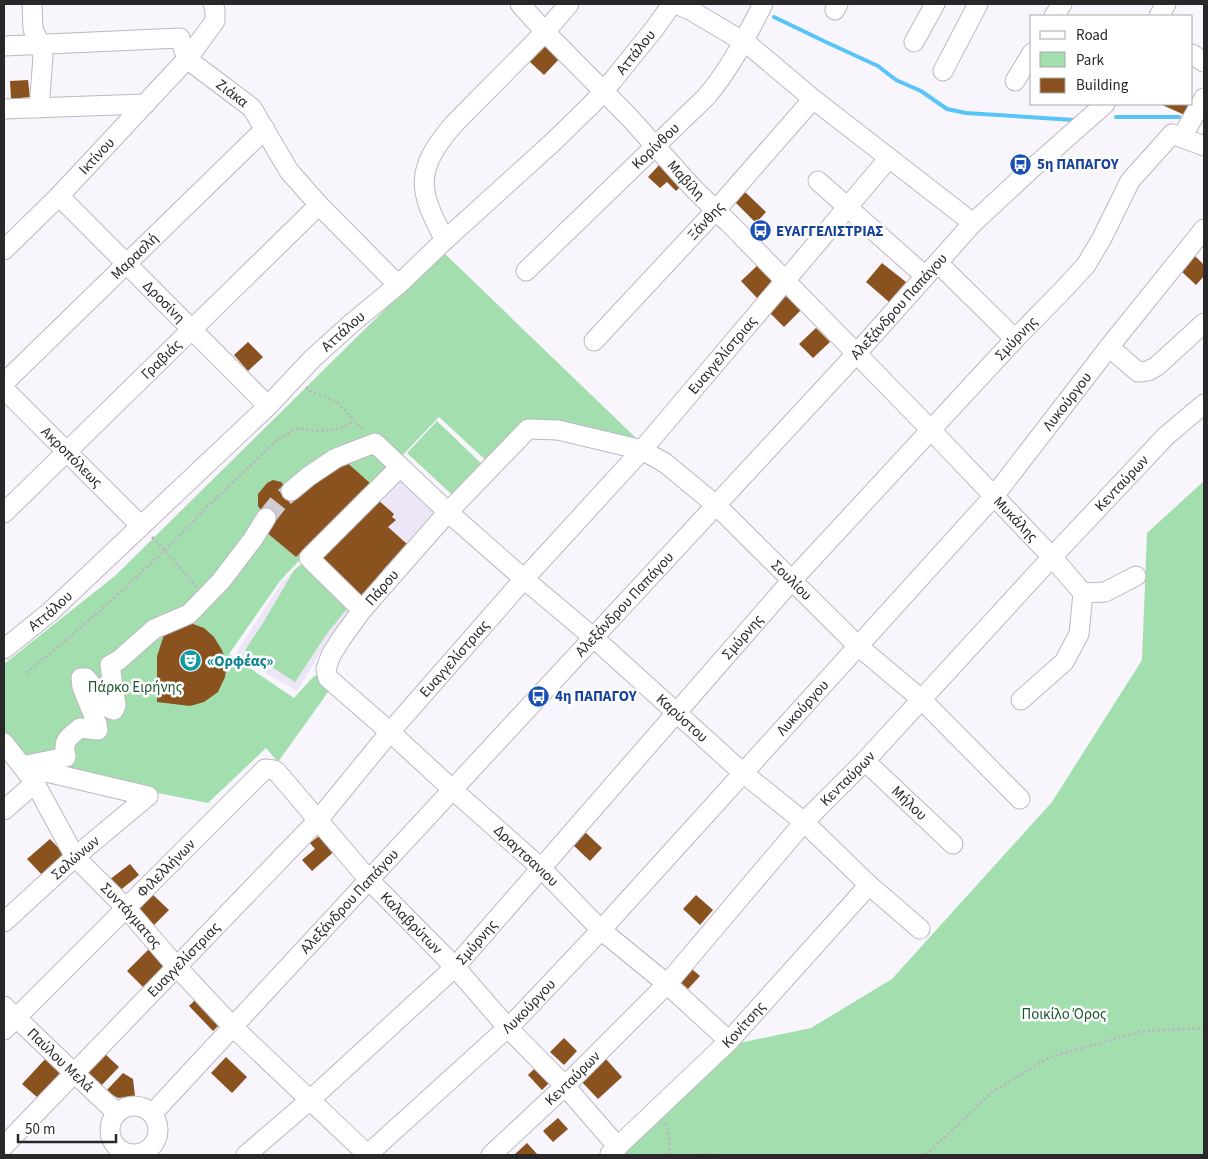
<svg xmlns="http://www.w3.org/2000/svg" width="1208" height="1159" viewBox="0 0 1208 1159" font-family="'Source Sans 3',sans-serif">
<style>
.built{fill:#ede6f6}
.green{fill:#a3dfae}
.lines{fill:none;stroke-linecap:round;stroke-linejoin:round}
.stream{stroke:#58c4f7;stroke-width:4}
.building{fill:#89521f}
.minor-tunnel{stroke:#cfccd3;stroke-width:19;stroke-dasharray:19 9;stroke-linecap:butt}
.minor-casing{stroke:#bbb8c0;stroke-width:21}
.path{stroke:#b9b6bc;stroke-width:2.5;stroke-dasharray:2.5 2.5;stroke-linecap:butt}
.minor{stroke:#fff;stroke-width:19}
.labels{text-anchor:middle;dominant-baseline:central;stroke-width:5;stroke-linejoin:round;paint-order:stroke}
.street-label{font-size:15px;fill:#29272a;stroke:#fff}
.transit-label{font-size:15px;font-weight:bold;fill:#164399;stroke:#fff;text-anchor:start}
.culture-label{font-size:15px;font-weight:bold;fill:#0d838f;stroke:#fff;text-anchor:start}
.park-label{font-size:15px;fill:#1c562c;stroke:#fff}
</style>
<rect width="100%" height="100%" fill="#f8f5fd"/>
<!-- built -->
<polygon class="built" points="397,471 443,514 359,602 331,635 297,691 235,655 282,582"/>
<!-- green -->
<g class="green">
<polygon points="443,252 635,437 523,436 493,467 439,417 395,463 349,507 280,581 229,654 294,698 315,675 331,688 278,762 266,748 208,803 22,766 4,736 4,664 116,575"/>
<polygon points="437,421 489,471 462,504 407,453"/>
<polygon points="1204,481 1204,1155 615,1155 734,1044 811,1028 892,979 1052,802 1142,660 1147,533"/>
<polygon points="305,562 351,604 328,632 295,682 245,650 263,623 294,570"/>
</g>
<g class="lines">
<!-- stream -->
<g class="stream">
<polyline points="774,17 828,43 878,66 896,80 921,91 947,109 966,113 1074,120"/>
<polyline points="1116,117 1179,117"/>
</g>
</g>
<!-- building -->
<g class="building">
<polygon points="545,43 561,57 544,75 529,61"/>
<polygon points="28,80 30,97 11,99 10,81"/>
<polygon points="1192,97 1194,98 1187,116 1160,104 1192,104"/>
<polygon points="662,162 683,184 676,191 667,182 660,188 648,177"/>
<polygon points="745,192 766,212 756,223 735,202"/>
<polygon points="1194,255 1204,265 1204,276 1196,285 1180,270"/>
<polygon points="882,263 906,282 889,302 866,282"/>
<polygon points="759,264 775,281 757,298 741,281"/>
<polygon points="787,295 801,310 784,327 769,312"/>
<polygon points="816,328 830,342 813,358 799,344"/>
<polygon points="248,342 263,357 248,371 234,355"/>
<polygon points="343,459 371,484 296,557 266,532 269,521 258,506 258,494 267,483 273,480 281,482 287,488"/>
<polygon points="377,499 394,514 392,517 396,520 388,527 407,544 383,570 385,573 361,599 320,562"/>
<polygon points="190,623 204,628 214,637 222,650 227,665 225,677 218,692 204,702 190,706 157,702 157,656 165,632"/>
<polygon points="584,831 602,848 590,861 572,844"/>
<polygon points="324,832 338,848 312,871 302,860 315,849 310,843"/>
<polygon points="50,839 67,857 44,877 27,859"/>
<polygon points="130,864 139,875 118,892 109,880"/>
<polygon points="151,893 169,910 154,925 136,908"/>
<polygon points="696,895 713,910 700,925 683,909"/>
<polygon points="150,948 167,966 144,988 127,971"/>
<polygon points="686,964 700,976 688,989 675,977"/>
<polygon points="201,994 225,1019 213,1031 189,1006"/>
<polygon points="564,1038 577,1051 564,1065 550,1052"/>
<polygon points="105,1054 119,1067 100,1087 86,1075"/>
<polygon points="48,1056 65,1074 38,1098 22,1084"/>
<polygon points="226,1057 247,1077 232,1093 211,1073"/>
<polygon points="606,1059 622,1077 598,1099 581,1081"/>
<polygon points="538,1065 552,1080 542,1090 528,1075"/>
<polygon points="123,1073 133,1079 135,1096 118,1098 106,1091"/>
<polygon points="558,1118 568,1129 553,1142 543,1131"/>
<polygon points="527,1143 538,1155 514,1155"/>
</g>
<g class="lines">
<!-- minor-tunnel -->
<polyline class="minor-tunnel" points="266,518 278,503 291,491"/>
<defs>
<g id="minor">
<polyline points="32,4 33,29 40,44 43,57 39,108"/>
<path id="s1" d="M520 4 545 32 629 117 694 189 735 229 930 429 1052 557 1083 593 1079 634 1064 662 1021 700"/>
<polyline points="676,4 692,11 749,45 813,99 973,223"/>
<polyline points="835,10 838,4"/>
<polyline points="1054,16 1062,4"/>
<polyline points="1159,16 1166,4"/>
<polyline points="914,42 935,4"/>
<path id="s2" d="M4 46 180 38 187 59 252 108 289 171 319 205 398 285"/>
<polyline points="1192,54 1204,62"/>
<polyline points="943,71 978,4"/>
<polyline points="1015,81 1032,53"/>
<polyline points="4,109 145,104"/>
<polyline points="1182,137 1204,98"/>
<polyline points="818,181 925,276"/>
<path id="s3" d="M59 196 268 406"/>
<path d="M445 240C418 190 414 171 453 125L545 32 569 4"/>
<path id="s4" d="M4 250 59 196 187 59 215 21V10L213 4"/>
<polyline points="938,263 1015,339"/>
<path id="s5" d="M526 271 706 97C730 69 746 37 763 4"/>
<path id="s6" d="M594 341 716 210 813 99"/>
<polyline points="1109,347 1138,372 1148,371 1157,366 1204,323"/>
<path id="s7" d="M4 383 265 129"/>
<path id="s8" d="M4 389 141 526"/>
<path id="s9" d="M291 491 309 476 336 458 375 443 448 512 524 579 594 638 743 773 804 822 869 885 920 929"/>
<path id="s10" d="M4 513 319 205"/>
<polyline points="1083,593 1105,592 1136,576"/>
<polyline points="362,610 309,558 400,467"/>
<path id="s11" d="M4 649 50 612 141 526 268 406 312 359 353 322 398 285 445 240 552 143 592 104 613 80 655 28 672 4"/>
<path id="s12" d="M4 743 35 783 75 857 126 908 176 966 233 1027 368 1155"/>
<path id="s13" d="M865 761 953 844"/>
<path d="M22 766 66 757C62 740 68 738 80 728L98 730 97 724 82 687 81 678H86L96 690 111 709 114 710 116 705 110 665 119 660 154 629 189 614 221 581 253 539 266 518"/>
<polyline points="25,767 148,796"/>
<polyline points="4,810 35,783"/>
<path id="s14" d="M4 922 75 857 148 796"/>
<path id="s15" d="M4 1006 74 1073 117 1113"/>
<path id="s16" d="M4 1030 265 769 274 770 277 772 369 880 455 967 507 1027 565 1086 618 1147"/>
<path id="s17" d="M729 1041 667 984 601 930 541 868 453 790 390 732 328 678 326 669 331 655 341 639 362 610 448 512 528 429 558 430 642 450 665 463 716 505 858 646 921 699 1020 799"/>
<circle cx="134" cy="1130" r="24"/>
<path id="s18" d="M152 1114 856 354 973 223 1028 172 1105 104"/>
<path id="s19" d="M4 1146 318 820 390 732 524 579 642 450 889 158"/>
<path id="s20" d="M610 1154 729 1041 869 885"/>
<path id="s21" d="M246 1155 310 1100 455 967 792 580 1015 339 1064 289 1086 265 1102 238 1130 181 1172 134 1204 146"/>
<path id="s22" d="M367 1155 516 1020 601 930 994 496 1109 347 1204 229"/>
<path id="s23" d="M491 1155 565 1086 667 984 804 822 865 761 1052 557 1166 436 1204 404"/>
</g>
</defs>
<!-- minor casing -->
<use href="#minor" class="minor-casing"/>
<!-- path -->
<g class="path">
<polyline points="306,387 310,391 336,401 364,431"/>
<polyline points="152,537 165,550 196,587"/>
<polyline points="26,673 53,651 103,608 165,550 203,511 277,440 294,430 303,428 315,431 330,430 344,427 353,421"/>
<polyline points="666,1123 670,1143 669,1155"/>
<polyline points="700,1155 702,1154 717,1155"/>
<polyline points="926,1155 992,1092 1050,1057 1143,1031 1204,1028"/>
</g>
<!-- minor -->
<use href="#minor" class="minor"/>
</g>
<!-- icons -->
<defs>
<symbol id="bus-disc" viewBox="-11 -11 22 22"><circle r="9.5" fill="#1a4fb4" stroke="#fff"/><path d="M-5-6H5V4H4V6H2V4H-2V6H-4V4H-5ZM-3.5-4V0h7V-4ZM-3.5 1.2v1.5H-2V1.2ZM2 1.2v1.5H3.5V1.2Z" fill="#fff"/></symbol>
<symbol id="theatre-disc" viewBox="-11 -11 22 22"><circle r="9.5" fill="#0f9aa8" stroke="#fff"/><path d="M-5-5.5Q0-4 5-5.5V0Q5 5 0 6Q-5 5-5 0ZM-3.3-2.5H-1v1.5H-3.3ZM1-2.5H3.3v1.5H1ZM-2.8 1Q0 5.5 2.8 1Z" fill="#fff"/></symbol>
</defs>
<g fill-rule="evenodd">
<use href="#bus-disc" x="1008" y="152" width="25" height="25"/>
<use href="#bus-disc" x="748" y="218" width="25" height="25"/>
<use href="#theatre-disc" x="178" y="648" width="25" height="25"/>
<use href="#bus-disc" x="526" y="684" width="25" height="25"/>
</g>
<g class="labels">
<!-- street labels -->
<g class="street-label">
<text stroke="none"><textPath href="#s11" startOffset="870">Αττάλου</textPath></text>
<text stroke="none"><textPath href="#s2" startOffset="255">Ζιάκα</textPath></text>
<text stroke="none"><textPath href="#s5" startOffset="180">Κορίνθου</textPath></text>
<text stroke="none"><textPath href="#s4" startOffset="132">Ικτίνου</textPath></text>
<text stroke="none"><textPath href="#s1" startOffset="242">Μαβίλη</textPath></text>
<text stroke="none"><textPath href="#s6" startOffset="164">Ξάνθης</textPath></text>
<text stroke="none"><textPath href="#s7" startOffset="182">Μαρασλή</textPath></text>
<text stroke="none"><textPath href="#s3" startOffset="149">Δροσίνη</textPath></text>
<text stroke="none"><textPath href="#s18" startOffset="1100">Αλεξάνδρου Παπάγου</textPath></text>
<text stroke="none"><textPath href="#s11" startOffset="465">Αττάλου</textPath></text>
<text stroke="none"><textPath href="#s21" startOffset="1124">Σμύρνης</textPath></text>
<text stroke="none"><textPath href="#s19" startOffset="1069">Ευαγγελίστριας</textPath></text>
<text stroke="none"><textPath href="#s10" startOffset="220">Γραβιάς</textPath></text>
<text stroke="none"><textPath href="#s22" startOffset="1030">Λυκούργου</textPath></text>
<text stroke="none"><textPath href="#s8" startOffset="96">Ακροπόλεως</textPath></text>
<text stroke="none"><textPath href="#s23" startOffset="922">Κενταύρων</textPath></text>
<text stroke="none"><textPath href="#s1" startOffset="715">Μυκάλης</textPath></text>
<text stroke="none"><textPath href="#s17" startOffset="1181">Σουλίου</textPath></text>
<text stroke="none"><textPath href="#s17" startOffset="650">Πάρου</textPath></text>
<text stroke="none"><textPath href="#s18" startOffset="695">Αλεξάνδρου Παπάγου</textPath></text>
<text stroke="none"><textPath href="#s11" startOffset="60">Αττάλου</textPath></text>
<text stroke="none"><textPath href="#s21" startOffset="719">Σμύρνης</textPath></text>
<text stroke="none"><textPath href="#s19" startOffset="664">Ευαγγελίστριας</textPath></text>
<text stroke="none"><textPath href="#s22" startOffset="625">Λυκούργου</textPath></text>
<text stroke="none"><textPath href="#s9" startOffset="510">Καρύστου</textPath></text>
<text stroke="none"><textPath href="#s23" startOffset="519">Κενταύρων</textPath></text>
<text stroke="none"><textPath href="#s13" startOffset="61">Μήλου</textPath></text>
<text transform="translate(526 856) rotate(43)">Δραγτσανιου</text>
<text stroke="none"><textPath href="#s14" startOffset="96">Σαλώνων</textPath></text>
<text stroke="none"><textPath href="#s16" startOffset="229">Φιλελλήνων</textPath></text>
<text stroke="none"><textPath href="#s18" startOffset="290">Αλεξάνδρου Παπάγου</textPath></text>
<text stroke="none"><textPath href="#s12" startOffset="216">Συντάγματος</textPath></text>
<text stroke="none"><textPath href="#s16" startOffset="584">Καλαβρύτων</textPath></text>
<text stroke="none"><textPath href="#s21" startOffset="314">Σμύρνης</textPath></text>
<text stroke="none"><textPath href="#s19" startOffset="259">Ευαγγελίστριας</textPath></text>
<text stroke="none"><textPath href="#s22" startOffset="220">Λυκούργου</textPath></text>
<text stroke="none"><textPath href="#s20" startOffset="186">Κονίτσης</textPath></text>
<text stroke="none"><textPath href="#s15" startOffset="78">Παύλου Μελά</textPath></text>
<text stroke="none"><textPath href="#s23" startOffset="112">Κενταύρων</textPath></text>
</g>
<!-- transit labels -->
<g class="transit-label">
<text x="1037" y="164">5η ΠΑΠΑΓΟΥ</text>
<text x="776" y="231">ΕΥΑΓΓΕΛΙΣΤΡΙΑΣ</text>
<text x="555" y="696">4η ΠΑΠΑΓΟΥ</text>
</g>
<!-- culture labels -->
<g class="culture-label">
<text x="207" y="661">«Ορφέας»</text>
</g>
<!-- park labels -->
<g class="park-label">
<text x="135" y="687">Πάρκο Ειρήνης</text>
<text x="1064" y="1014">Ποικίλο Όρος</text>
</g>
</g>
<!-- border -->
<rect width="1208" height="1159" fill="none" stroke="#29272a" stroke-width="10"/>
<!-- legend -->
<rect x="1030" y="15" width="162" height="90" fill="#ffffff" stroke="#a9a9aa"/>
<rect x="1040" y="31" width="25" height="8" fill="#ffffff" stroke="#a9a9aa"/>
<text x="1076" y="40" font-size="15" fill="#29272a">Road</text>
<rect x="1040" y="52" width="25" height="15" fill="#a3dfae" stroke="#a9a9aa"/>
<text x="1076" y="65" font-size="15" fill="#29272a">Park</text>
<rect x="1040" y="78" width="25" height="15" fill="#89521f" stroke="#a9a9aa"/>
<text x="1076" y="90" font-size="15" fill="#29272a">Building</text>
<!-- scale -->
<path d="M18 1134v8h98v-8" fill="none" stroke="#29272a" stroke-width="2.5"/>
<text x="25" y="1134" font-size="15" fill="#29272a" stroke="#ffffff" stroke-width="4" paint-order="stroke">50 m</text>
</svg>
